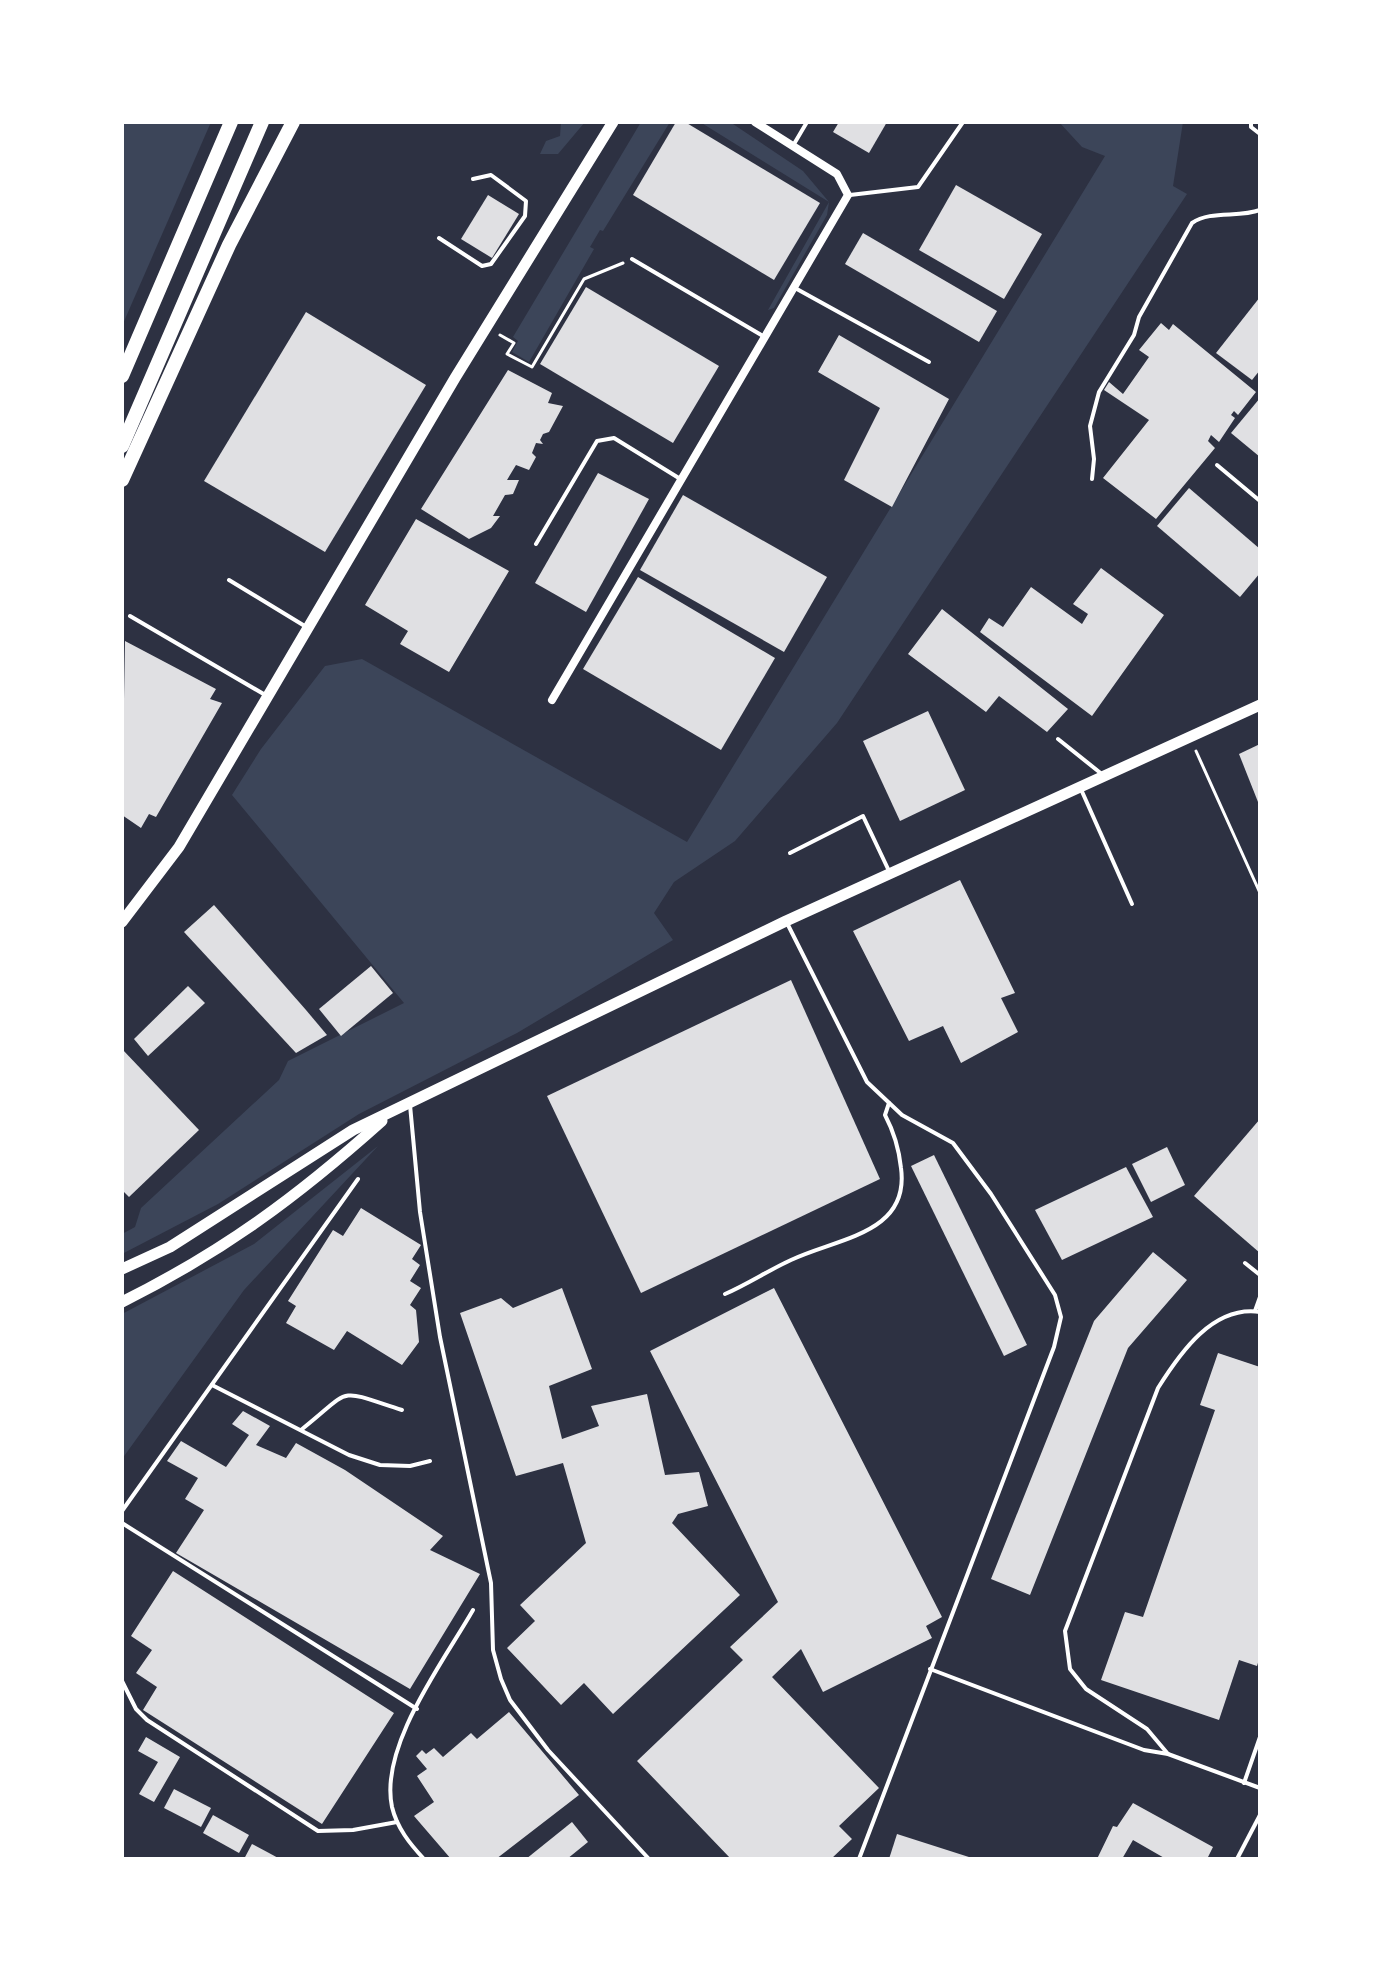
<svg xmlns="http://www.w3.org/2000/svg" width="1382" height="1981" viewBox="0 0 1382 1981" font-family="'Sofia Sans Condensed',sans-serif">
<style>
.green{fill:#3c4559}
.building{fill:#e0e0e3}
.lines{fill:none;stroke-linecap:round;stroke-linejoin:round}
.path{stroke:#fff;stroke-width:3}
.service{stroke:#fff;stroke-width:4}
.minor{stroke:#fff;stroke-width:8}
.tertiary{stroke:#fff;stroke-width:11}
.trunk{stroke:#fff;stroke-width:14}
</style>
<rect width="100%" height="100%" fill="#2d3142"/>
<!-- green -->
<g class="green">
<polygon points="122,122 211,122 122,326"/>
<polygon points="561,122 585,122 558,154 540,154 546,141 560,136"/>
<polygon points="641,122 670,122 603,231 600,230 590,247 594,249 529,362 512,352 518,341 513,337"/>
<polygon points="700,122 730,122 803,171 829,202 827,215 774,308 768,310 829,202"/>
<polygon points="1059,122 1183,122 1173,186 1187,194 837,723 735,841 674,882 654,913 673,940 517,1033 359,1114 218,1204 122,1254 122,1234 135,1227 141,1208 279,1080 288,1061 404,1003 232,795 261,749 325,666 362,659 687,842 1105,156 1082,147"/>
<polygon points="378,1146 244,1290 122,1459 122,1314 254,1244"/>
</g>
<!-- building -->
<g class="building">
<polygon points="676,122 685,122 820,203 774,280 633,195"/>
<polygon points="839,122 887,122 869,153 833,132"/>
<polygon points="956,185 1042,234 1004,299 919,250"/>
<polygon points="488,195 519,214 492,258 461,239"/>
<polygon points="863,233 997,311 979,342 845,264"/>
<polygon points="586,287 719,366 673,443 540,364"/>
<polygon points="1260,297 1260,370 1252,380 1216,353"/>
<polygon points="306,312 426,385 325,552 204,481"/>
<polygon points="1161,323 1169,330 1173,324 1256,392 1238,415 1234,411 1231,415 1235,418 1219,442 1211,435 1208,441 1215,448 1156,519 1103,478 1149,420 1104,390 1109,382 1123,394 1149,357 1139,350"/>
<polygon points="839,335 949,399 892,507 844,480 880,408 818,372"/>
<polygon points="508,370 552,393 548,403 563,406 549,432 543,434 540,440 543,444 536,443 532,453 536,457 529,470 516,465 507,480 519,480 513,494 505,495 493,516 500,516 491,528 469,539 421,509"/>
<polygon points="1260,398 1260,457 1231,433"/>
<polygon points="598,473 649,499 586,612 535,583"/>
<polygon points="1189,488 1260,549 1260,573 1240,597 1157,526"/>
<polygon points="683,495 827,577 784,652 640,570"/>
<polygon points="416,519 509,571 449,672 400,644 408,631 365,605"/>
<polygon points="1101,568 1164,615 1092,716 980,632 989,618 1003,627 1031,587 1082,624 1088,614 1073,604"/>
<polygon points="638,577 775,658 721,750 583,669"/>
<polygon points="942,609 1068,709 1047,732 999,696 986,712 908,654"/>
<polygon points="125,641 216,689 210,699 222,703 156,817 149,814 141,828 122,815"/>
<polygon points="928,711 965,790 900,821 863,741"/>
<polygon points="1260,744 1260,807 1239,754"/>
<polygon points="960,880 1015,993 1001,998 1018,1032 961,1063 943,1026 909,1041 853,931"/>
<polygon points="214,905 306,1010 327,1035 296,1053 184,932"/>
<polygon points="371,966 393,993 341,1036 319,1009"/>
<polygon points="791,980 880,1179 641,1293 547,1096"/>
<polygon points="188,986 205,1003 148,1056 134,1039"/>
<polygon points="122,1049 199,1130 129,1197 122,1190"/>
<polygon points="1260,1119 1260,1253 1194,1196"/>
<polygon points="1167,1147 1185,1185 1151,1202 1132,1164"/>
<polygon points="934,1155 1027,1345 1004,1356 911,1166"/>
<polygon points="1126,1167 1153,1217 1062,1260 1035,1210"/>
<polygon points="361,1208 421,1245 412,1259 420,1265 410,1281 421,1288 410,1305 416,1310 419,1342 402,1365 347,1331 334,1350 286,1323 296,1306 288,1301 333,1230 343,1236"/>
<polygon points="1153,1252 1187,1280 1128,1348 1030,1595 991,1579 1094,1321"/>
<polygon points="562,1288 592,1369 549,1386 562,1439 599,1426 591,1406 647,1394 665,1475 699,1472 708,1506 678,1514 672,1523 740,1595 613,1714 584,1683 561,1705 507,1648 535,1621 520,1605 586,1543 563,1463 516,1476 460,1313 501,1298 513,1308"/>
<polygon points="774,1288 942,1617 926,1626 932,1638 823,1692 801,1649 772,1677 879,1788 839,1826 852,1839 831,1859 731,1859 637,1761 743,1660 730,1647 778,1602 650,1351"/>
<polygon points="1218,1353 1260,1367 1260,1656 1257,1666 1239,1660 1219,1720 1101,1680 1125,1612 1143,1617 1215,1410 1200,1405"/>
<polygon points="243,1411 270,1426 256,1445 286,1458 296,1443 345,1470 443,1536 430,1550 480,1574 410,1689 176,1553 204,1510 185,1499 198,1478 167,1461 181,1441 226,1467 249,1435 232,1424"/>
<polygon points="173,1571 394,1713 322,1824 143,1710 157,1687 136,1673 152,1650 131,1636"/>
<polygon points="509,1712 579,1795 496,1859 451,1859 414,1816 434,1802 417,1776 427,1769 416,1756 422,1750 426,1754 434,1748 443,1757 471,1733 477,1739"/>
<polygon points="146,1737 180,1757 154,1802 139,1794 158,1762 138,1751"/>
<polygon points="174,1789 211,1808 201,1827 164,1808"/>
<polygon points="1133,1803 1213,1847 1207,1859 1166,1859 1133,1840 1122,1859 1097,1859 1113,1826 1117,1827"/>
<polygon points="213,1815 249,1835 239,1853 203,1833"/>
<polygon points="572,1822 588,1842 567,1859 526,1859"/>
<polygon points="897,1834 972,1858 972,1859 889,1859"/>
<polygon points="252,1844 269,1853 280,1859 244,1859"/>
</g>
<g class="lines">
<!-- path -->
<g class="path">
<polyline points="500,335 514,343 507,354 532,367 584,279 623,263"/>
<polyline points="1196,751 1260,893"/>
</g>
<!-- service -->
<g class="service">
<polyline points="1251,122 1251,127 1260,134"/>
<polyline points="794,144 807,122"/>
<polyline points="850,195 918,187 963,122"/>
<polyline points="439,238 482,266 491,264 525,216 526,201 491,175 473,179"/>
<polyline points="632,259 763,336"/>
<polyline points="795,288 929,362"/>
<polyline points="1217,465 1260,501"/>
<path d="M1092 479 1094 459 1090 426 1099 392 1134 335 1139 317 1192 223C1211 210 1238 218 1260 210"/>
<polyline points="536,544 597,441 614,438 682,480"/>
<polyline points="229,580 308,628"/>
<polyline points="130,616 267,696"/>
<polyline points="1058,739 1103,775"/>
<polyline points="1080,787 1132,904"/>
<polyline points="790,853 863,816 889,871"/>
<polyline points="787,923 867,1082 902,1115 953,1143 991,1194 1055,1295 1061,1317 1054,1347 859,1859"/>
<polyline points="410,1105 420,1212 440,1337 491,1583 493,1650 501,1679 510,1700 548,1750 649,1859"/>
<polyline points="1245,1263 1260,1275"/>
<path d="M725 1294C748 1284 769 1270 791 1260 837 1238 910 1234 901 1168 899 1149 894 1132 885 1115L889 1103"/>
<polyline points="1255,1311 1260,1297"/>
<path d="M1260 1312C1213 1305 1180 1353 1158 1388L1065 1631 1070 1669 1086 1689 1147 1729 1168 1754 1260 1788"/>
<polyline points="212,1385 349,1455 380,1465 410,1466 430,1461"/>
<path d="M301 1430C354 1388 334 1388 402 1410"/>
<polyline points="122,1511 358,1179"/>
<polyline points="122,1523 417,1709"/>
<polyline points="930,1669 1144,1750 1168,1754"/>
<polyline points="122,1681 136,1709 147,1720 318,1831 353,1830 397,1822"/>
<polyline points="1244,1783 1260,1737"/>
<path d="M424 1859C410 1844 397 1828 392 1807 379 1746 444 1661 473 1610"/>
<polyline points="1237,1859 1260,1815"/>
</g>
<!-- minor -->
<polyline class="minor" points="552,700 848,195 837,174 755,122"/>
<!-- tertiary -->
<g class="tertiary">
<polyline points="122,922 179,847 455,378 613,122"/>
<polyline points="122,1269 170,1247 353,1130 786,921 1260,705"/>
<path d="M122 1302C224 1251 297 1197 382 1121"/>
</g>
<!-- trunk -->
<g class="trunk">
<polyline points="122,376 231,122"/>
<polyline points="122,446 262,122"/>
<polyline points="122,480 229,245 293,122"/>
</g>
</g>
<!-- border -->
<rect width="1382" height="1981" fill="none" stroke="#ffffff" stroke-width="248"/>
</svg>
